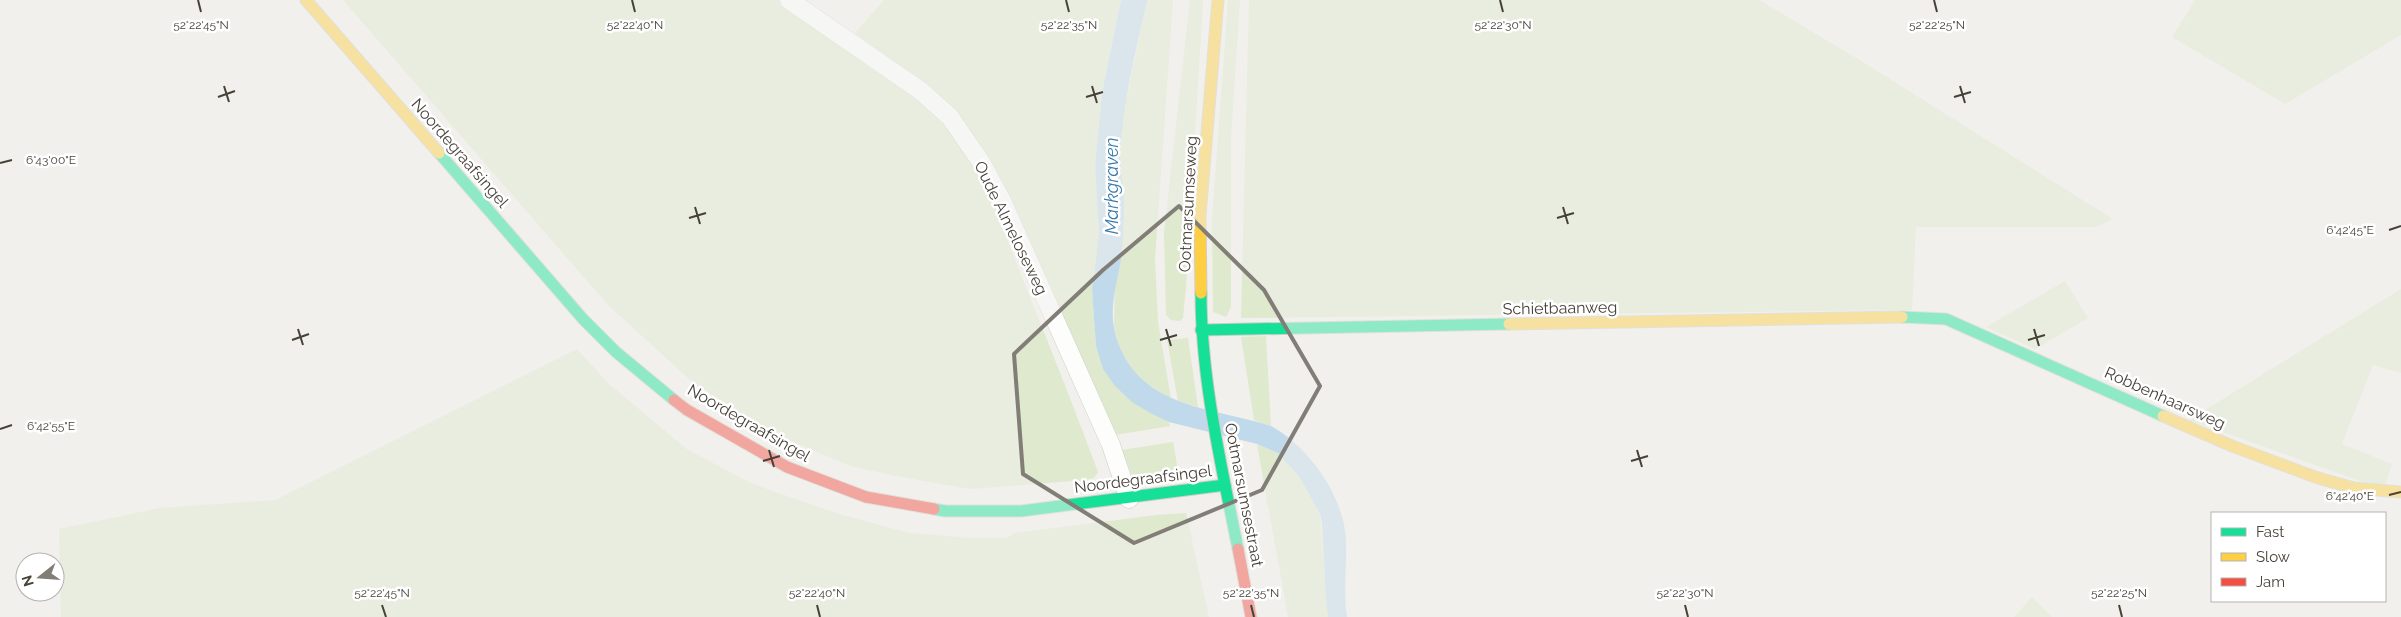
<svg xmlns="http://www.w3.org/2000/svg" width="2401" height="617" viewBox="0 0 2401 617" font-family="Raleway,sans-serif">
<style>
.green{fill:#dee9ce}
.water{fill:#c0daeb}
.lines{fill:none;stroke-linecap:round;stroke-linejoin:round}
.street-casing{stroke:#cfcdca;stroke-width:19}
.fast-casing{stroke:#d0cdc3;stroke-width:13}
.slow-casing{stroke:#d0cdc3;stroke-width:13}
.jam-casing{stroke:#d0cdc3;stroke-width:13}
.street{stroke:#fdfdfc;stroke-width:18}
.fast{stroke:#16e098;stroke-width:11}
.slow{stroke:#ffcf43;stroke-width:11}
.jam{stroke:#f24e42;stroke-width:11}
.marked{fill:none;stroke:#827e77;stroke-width:4;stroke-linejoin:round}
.ticks{fill:none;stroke:#474138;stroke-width:2}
.labels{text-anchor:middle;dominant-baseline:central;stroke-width:5;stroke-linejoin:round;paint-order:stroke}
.street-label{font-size:16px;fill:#474138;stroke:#fff}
.water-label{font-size:18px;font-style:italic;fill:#397aab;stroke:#fff}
.ticks-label{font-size:12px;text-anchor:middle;fill:#474138;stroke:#fff;stroke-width:5;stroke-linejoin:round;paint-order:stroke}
</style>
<rect width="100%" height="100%" fill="#f1f0ec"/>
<!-- green -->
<g class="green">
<path d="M343 0H778L927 107C979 155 1004 231 1029 295 1053 354 1076 413 1098 472L1094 478 1084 480 971 489 901 477 850 466 760 428 688 378 608 305Z"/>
<polygon points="884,0 1121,0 1102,93 1095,166 1099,234 1092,289 1096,346 1152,414 1169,422 1170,426 1115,435 1008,197 929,89 855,33"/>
<polygon points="1147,0 1173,0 1155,259 1158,322 1171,399 1144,381 1132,369 1120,350 1114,327 1115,280 1122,252 1120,157 1123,115"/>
<polygon points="1190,0 1203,0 1186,287 1183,318 1180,321 1171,320 1166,315 1164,233"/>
<polygon points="1228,0 1240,0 1231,140 1231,307 1226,317 1213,312 1212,219"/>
<polygon points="1249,0 1759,0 1858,59 2113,219 2096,227 1916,227 1912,310 1241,318"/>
<polygon points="2195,0 2401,0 2401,35 2285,104 2172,37"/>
<polygon points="2065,281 2088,318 2035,349 1986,327"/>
<polygon points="2401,289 2401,373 2373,365 2342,444 2392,464 2385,486 2374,486 2189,420"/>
<polygon points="1266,336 1271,426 1254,420 1241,337"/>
<polygon points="1188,338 1198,407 1178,401 1167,340"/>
<polygon points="577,349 609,384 688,450 753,484 836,513 909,533 970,538 1006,538 1015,533 1157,515 1186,513 1209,617 61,617 59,529 160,508 275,500"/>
<polygon points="1173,442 1178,470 1133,478 1122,450"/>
<polygon points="1257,444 1278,453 1287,463 1300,478 1320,514 1328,617 1288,617"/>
<polygon points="2032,597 2052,617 2053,617 2014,617"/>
</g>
<!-- water -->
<path class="water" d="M1121 0H1147V2C1135 52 1123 103 1120 155 1120 172 1124 190 1124 208 1124 222 1123 236 1122 250 1120 275 1109 302 1114 328 1118 348 1128 367 1143 380 1177 410 1229 412 1271 426 1309 447 1344 496 1346 540 1347 567 1343 591 1347 617H1328L1326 600 1322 523 1320 514 1300 478 1287 463 1278 453 1257 444 1169 422 1152 414 1132 402 1115 386 1103 369 1096 346 1092 289 1099 234 1095 166 1102 93Z"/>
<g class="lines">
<defs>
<polyline id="street" points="789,0 921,91 950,117 981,162 1002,201 1111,445 1129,499"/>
<g id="fast">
<polyline points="439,153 583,319 616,352 674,400"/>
<path d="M1201 293C1201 379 1221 464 1238 549"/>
<polyline points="1902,317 1946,319 2163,416"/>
<polyline points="1201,330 1509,324"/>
<polyline points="934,509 945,511 1021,511 1225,485"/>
</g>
<g id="slow">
<polyline points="306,0 439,153"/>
<polyline points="1201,293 1200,216 1218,0"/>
<polyline points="1509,324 1902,317"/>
<polyline points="2163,416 2232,446 2318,478 2354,488 2401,492"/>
</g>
<g id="jam">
<polyline points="674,400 687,410 787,467 866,497 934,509"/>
<polyline points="1238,549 1251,617"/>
</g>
</defs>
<!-- street casing -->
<use href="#street" class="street-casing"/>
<!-- fast casing -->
<use href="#fast" class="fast-casing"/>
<!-- slow casing -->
<use href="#slow" class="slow-casing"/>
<!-- jam casing -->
<use href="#jam" class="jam-casing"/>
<!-- street -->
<use href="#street" class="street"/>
<!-- fast -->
<use href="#fast" class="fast"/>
<!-- slow -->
<use href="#slow" class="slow"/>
<!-- jam -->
<use href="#jam" class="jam"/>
</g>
<!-- marked area -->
<path d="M0 0H2401V617H0ZM1179 206 1264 290 1320 386 1262 490 1134 543 1023 474 1014 354 1103 270Z" fill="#f1f0ec" fill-opacity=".55" fill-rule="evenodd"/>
<path class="marked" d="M1179 206 1264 290 1320 386 1262 490 1134 543 1023 474 1014 354 1103 270Z"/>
<!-- ticks -->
<path class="ticks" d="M198 0 201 12M632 0 635 12M1066 0 1069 12M1500 0 1503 12M1934 0 1937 12M224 86 229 102M1092 86 1097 103M1960 86 1965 103M218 97 235 91M1086 97 1103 92M1954 97 1971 92M0 163 12 160M695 207 700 224M1563 207 1568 224M689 218 706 213M1557 218 1574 213M2389 230 2401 226M298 329 303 345M1166 329 1171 346M2034 329 2039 346M292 340 309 334M1160 340 1177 335M2028 340 2045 335M0 429 12 425M769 450 774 467M1637 450 1642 467M763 461 780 456M1631 461 1648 456M2389 495 2401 492M382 605 386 617M817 605 820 617M1251 605 1254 617M1685 605 1688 617M2119 605 2122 617"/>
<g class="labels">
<!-- street labels -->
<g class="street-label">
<text transform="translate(460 153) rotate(49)">Noordegraafsingel</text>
<text transform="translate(1188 204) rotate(-87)">Ootmarsumseweg</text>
<text transform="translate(1011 228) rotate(64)">Oude Almeloseweg</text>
<text transform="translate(1560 308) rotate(-1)">Schietbaanweg</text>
<text transform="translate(2165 398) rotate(24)">Robbenhaarsweg</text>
<text transform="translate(749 423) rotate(30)">Noordegraafsingel</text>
<text transform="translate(1143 479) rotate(-7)">Noordegraafsingel</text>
<text transform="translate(1244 495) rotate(79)">Ootmarsumsestraat</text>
</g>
<!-- water labels -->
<g class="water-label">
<text transform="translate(1111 186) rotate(-90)">Markgraven</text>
</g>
</g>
<g class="ticks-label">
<text x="201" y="29">52°22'45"N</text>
<text x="635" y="29">52°22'40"N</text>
<text x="1069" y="29">52°22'35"N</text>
<text x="1503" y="29">52°22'30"N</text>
<text x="1937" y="29">52°22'25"N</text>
<text x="51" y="164">6°43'00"E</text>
<text x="2350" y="234">6°42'45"E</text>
<text x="51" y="430">6°42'55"E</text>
<text x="2350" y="500">6°42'40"E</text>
<text x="382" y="597">52°22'45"N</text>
<text x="817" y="597">52°22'40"N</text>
<text x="1251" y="597">52°22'35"N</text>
<text x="1685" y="597">52°22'30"N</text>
<text x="2119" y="597">52°22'25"N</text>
</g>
<!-- legend -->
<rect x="2211" y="512" width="175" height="90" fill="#ffffff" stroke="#b5b3af"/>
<rect x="2221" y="528" width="25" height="8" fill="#16e098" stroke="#b5b3af"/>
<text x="2256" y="537" font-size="15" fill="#474138">Fast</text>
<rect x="2221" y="553" width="25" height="8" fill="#ffcf43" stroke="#b5b3af"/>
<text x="2256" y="562" font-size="15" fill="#474138">Slow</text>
<rect x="2221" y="578" width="25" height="8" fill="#f24e42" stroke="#b5b3af"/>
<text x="2256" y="587" font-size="15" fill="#474138">Jam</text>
<!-- north arrow -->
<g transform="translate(40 577) rotate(253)"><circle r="24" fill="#ffffff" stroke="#b5b3af"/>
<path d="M0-4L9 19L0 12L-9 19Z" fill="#827e77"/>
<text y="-8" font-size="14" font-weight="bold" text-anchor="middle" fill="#474138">N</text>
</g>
</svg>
